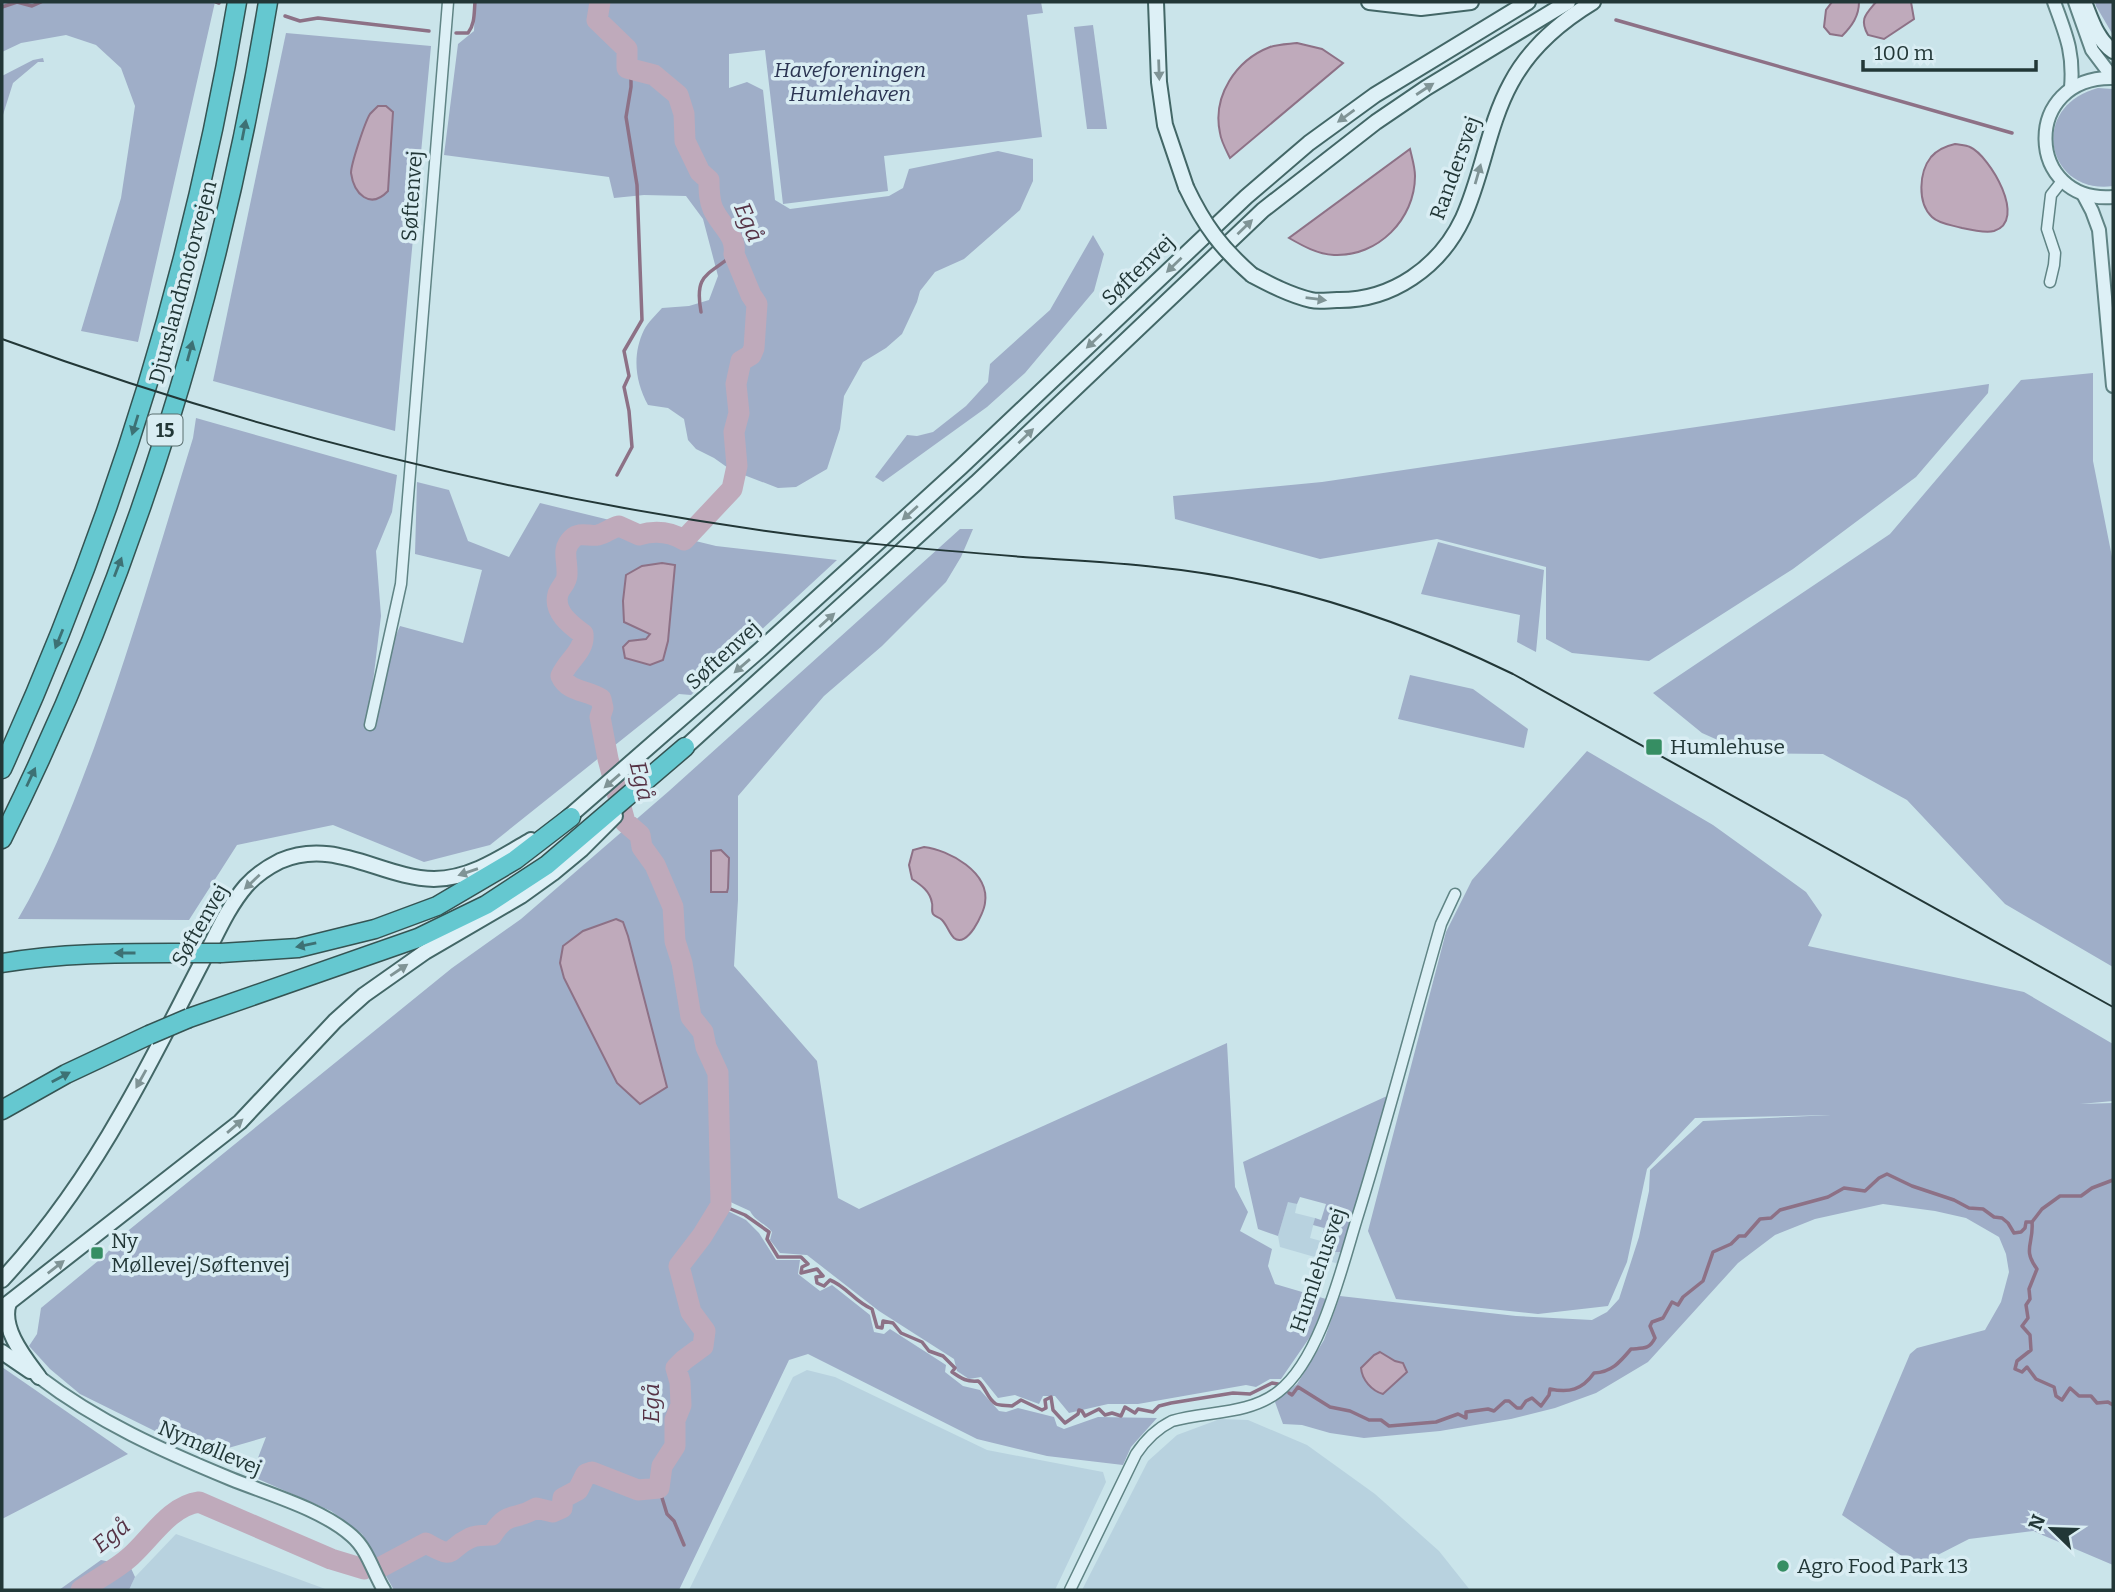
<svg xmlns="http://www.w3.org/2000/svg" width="2115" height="1592" viewBox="0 0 2115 1592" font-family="Bitter,serif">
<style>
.farmland{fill:#b8d2df}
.green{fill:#9faec8}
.water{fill:#bfaabb;stroke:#8d7186;stroke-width:2}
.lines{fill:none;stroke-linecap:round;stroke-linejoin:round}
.stream{stroke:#8d7186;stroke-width:3.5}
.river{stroke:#bfaabb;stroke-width:21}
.minor-casing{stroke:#608485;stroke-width:13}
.tertiary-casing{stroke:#608485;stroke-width:16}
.secondary-casing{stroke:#436767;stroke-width:18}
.motorway-casing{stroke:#345453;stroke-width:21}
.minor{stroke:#ddf0f6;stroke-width:10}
.tertiary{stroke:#ddf0f6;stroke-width:12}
.secondary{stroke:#ddf0f6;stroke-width:14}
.motorway{stroke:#65c8d0;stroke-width:18}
.tram{stroke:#223737;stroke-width:2}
.secondary-bridge-casing{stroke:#436767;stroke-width:18;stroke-linecap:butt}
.motorway-bridge-casing{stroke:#345453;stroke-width:21;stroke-linecap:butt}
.secondary-bridge{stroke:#ddf0f6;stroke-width:14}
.motorway-bridge{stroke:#65c8d0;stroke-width:18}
.oneway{fill:#809496}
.oneway2{fill:#3d7174}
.poi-dot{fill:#368e63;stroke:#d9edf3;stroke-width:2.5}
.labels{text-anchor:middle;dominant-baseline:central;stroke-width:7;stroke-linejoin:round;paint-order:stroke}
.shield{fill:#d9edf3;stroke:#596e6f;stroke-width:2}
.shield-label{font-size:19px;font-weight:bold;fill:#223737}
.park-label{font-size:21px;font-style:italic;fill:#2b3452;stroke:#d9edf3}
.street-label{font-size:21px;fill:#223737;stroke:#d9edf3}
.poi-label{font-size:21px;fill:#223737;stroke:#d9edf3;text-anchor:start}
.water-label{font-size:23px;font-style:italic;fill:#563346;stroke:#d9edf3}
</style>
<rect width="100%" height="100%" fill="#cae4ea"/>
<!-- farmland -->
<g class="farmland">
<polygon points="1288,1201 1297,1204 1295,1213 1315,1218 1310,1238 1321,1241 1320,1247 1343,1252 1339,1264 1280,1247 1278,1236"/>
<polygon points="807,1370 835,1377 987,1450 1103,1472 1106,1482 1055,1590 689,1590 793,1377"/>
<polygon points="1220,1419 1248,1420 1307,1445 1375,1494 1439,1551 1470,1590 1082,1590 1148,1461 1177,1435"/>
<polygon points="176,1534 328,1590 129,1590 135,1577"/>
</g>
<!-- green -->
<g class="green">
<polygon points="2,2 215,2 138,342 81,331 121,198 135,106 121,68 96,45 66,35 21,43 2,52"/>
<path d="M475 2H1041L1043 13 1027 15 1042 137 884 156 888 191 783 204 765 50 729 54V88L747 82 763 90 775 200 790 209 889 196 903 188 909 169 998 151 1033 159V181L1020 210 964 259 935 272 920 291 917 302 902 334 886 348 863 362 844 396 840 429 827 469 796 487 778 488 731 470 714 458 696 449 688 440 684 419 668 408 648 405C635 381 632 355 644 330 648 322 657 314 662 308L689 306 709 300 718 276 703 219 686 196 644 195 614 198 609 177 444 155 458 44 474 31Z"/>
<polygon points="2095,2 2113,2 2113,35 2096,6"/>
<polygon points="1093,25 1107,129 1087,129 1074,27"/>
<polygon points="286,33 431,46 395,431 213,381"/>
<polygon points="43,58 44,62 38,62 13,83 2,118 2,76 33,60"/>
<path d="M2098 88 2113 89V186C2047 195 2027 107 2098 88Z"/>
<polygon points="1093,235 1104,254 1094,291 1025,373 987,407 883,482 875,477 907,435 917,436 933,432 966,406 988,382 990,364 1050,310"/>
<polygon points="2093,373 2093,461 2113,562 2113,967 2005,904 1907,800 1823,754 1747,753 1702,733 1653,693 1890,534 2021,380"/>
<polygon points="1989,384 1988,393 1916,477 1793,569 1649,661 1572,653 1546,639 1546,567 1437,539 1320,559 1175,519 1173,496 1322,482"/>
<path d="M196 418 397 475 392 512 376 551 381 616 372 690 400 626 463 643 482 570 415 554 417 482 449 490 468 541 509 557 540 503 716 546 837 560 691 695 679 694 490 845 424 862 333 825 237 845 189 920 18 919C50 865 72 807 94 748 131 646 161 542 193 438Z"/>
<path d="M960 529H973L961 557 946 582 882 646 824 696 738 796V900L734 966 817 1061 838 1198 859 1209 1227 1043 1235 1187 1248 1212 1240 1231 1272 1249 1268 1266 1275 1284 1326 1299 1312 1334 1281 1379H1270L1256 1387 1246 1385 1138 1404H1108L1069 1413 1055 1396H1043L1039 1404 1015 1395 998 1398 981 1377 969 1379 957 1371 954 1359 879 1311 807 1255 780 1253 770 1240 772 1232C765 1223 755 1221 750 1211L726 1200 722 1076 713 1052 707 1042 705 1029 695 1017 678 937 679 912 651 848 643 854 672 914 673 936 680 965 686 1017 698 1032 702 1051 712 1066 719 1150 716 1205 746 1220 759 1233 776 1260H800L798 1274 820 1291 832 1285 870 1315 874 1332 884 1334 890 1329 946 1365 945 1372 963 1386 980 1390 999 1411 1006 1412 1018 1408 1054 1417 1057 1426 1064 1429 1098 1417 1157 1418 1131 1447 1123 1465 1047 1456 977 1439 808 1354 789 1360 679 1590H394L362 1534 331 1511 251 1476 266 1437 211 1453 163 1435 80 1394 50 1369 29 1346 37 1334 41 1308 104 1256 124 1234 452 968 521 919 669 791Z"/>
<polygon points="1438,542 1544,570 1536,652 1517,642 1520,615 1421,594"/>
<polygon points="1410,675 1473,689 1528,729 1524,748 1398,719"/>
<polygon points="1587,751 1713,825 1806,892 1822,915 1808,946 2024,992 2113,1044 2113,1101 2080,1104 2113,1103 2113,1565 2033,1531 1969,1539 1924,1562 1919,1568 1842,1515 1910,1354 1917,1348 1985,1330 2001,1302 2009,1272 2006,1254 1999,1237 1966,1218 1935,1211 1883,1204 1815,1219 1775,1235 1738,1263 1648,1362 1596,1393 1555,1408 1511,1419 1440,1431 1364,1438 1330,1433 1302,1425 1283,1424 1275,1402 1297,1384 1324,1340 1340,1296 1516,1316 1592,1320 1607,1312 1619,1299 1639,1237 1649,1191 1650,1170 1703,1121 1831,1115 1695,1118 1647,1169 1627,1262 1608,1306 1538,1314 1396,1299 1368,1231 1446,932 1472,880"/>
<polygon points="1387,1096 1343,1252 1334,1252 1319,1247 1324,1228 1313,1225 1315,1218 1321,1220 1326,1204 1300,1197 1297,1204 1288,1202 1278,1236 1258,1229 1243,1162"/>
<polygon points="2,1367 128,1454 2,1519"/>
<polygon points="101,1560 130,1566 135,1577 129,1590 59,1590"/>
</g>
<!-- water -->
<g class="water">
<path d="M1832 2H1859C1859 16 1852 26 1842 36L1830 34 1824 27 1826 10Z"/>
<path d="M1876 2H1911L1914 19 1884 39 1868 35C1859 19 1866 14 1876 2Z"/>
<path d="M1297 43 1322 49 1343 63 1230 158C1226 150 1221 141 1220 133 1212 96 1236 60 1270 47 1278 44 1288 44 1297 43Z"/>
<path d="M378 106H386L393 112 388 191C370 210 354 194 351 173 351 164 365 122 370 114 371 113 378 106 378 106Z"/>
<path d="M1955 144C1960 145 1966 145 1970 147 1990 156 2028 221 1994 231 1986 233 1971 230 1962 228 1952 225 1939 224 1932 217 1917 203 1919 172 1931 157 1937 150 1946 146 1955 144Z"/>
<path d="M1410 149C1412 158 1415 167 1415 176 1415 219 1378 257 1334 255 1317 254 1303 246 1289 238Z"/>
<polygon points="662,563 675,565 668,641 663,660 650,665 625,658 623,647 629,641 646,639 650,634 624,622 623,601 626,575 642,566"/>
<path d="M924 847C949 850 990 872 985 903 984 913 967 949 954 938 949 933 947 925 942 920 939 917 935 917 933 914 931 911 933 906 932 903 930 891 921 885 912 879L909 865 913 850Z"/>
<polygon points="721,850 729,858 728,888 727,892 711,892 711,851"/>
<polygon points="616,919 623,922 628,936 667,1087 640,1104 617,1083 564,978 560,963 563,946 583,931"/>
<path d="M1380 1352 1395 1361 1403 1363 1407 1372 1383 1394C1372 1391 1362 1380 1361 1368L1374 1355Z"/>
</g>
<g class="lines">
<!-- stream -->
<g class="stream">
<polyline points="216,2 219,3"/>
<polyline points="2,7 17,2 32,6 41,2"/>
<polyline points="285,16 300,21 318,18 429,31"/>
<polyline points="1616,20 2012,133"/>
<path d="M456 33H468C475 24 474 13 475 2"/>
<path d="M701 312C694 273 708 276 734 254"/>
<polyline points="617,475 632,447 629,411 624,387 629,376 624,351 642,320 637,185 626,117 631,87 631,69"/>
<path d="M721 1205 745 1215 769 1232 767 1239 778 1257H801L808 1264 802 1267 801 1273 817 1269 823 1276 816 1277 817 1283 824 1286 830 1280C846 1286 855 1302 872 1309L877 1327 882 1328 883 1321 893 1323 901 1333 922 1342 929 1351 943 1356 955 1368 952 1372C962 1379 967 1382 978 1381 986 1387 987 1399 996 1404 1000 1406 1007 1405 1012 1406L1021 1400 1042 1410 1046 1408 1045 1400 1051 1397 1053 1410 1065 1423 1078 1414 1079 1410 1082 1411 1085 1416 1099 1409 1105 1415 1112 1413 1121 1416 1125 1407 1135 1413 1138 1409 1153 1412 1159 1406 1171 1403 1233 1393 1250 1394 1272 1383 1278 1384"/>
<polyline points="2032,1222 2042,1209 2060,1196 2081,1196 2092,1188 2113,1180"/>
<path d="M1289 1393 1292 1395 1298 1387 1330 1407 1350 1411 1369 1420H1381L1389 1426 1436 1422 1458 1414 1466 1418V1412L1488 1409 1494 1411 1505 1401H1509L1517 1408H1521L1526 1401 1532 1398 1541 1406 1549 1395 1550 1389C1569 1393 1582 1390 1594 1373 1612 1372 1620 1362 1631 1349 1643 1348 1649 1350 1655 1338L1650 1326 1652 1322 1663 1318 1672 1302 1678 1305 1683 1297 1703 1281 1713 1252 1731 1244 1739 1236H1745L1760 1219 1771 1218 1780 1210 1828 1197 1844 1188 1865 1191 1879 1178 1887 1174 1912 1186 1954 1200 1969 1208 1983 1209 1994 1217 2002 1218 2008 1223 2014 1233 2021 1232 2025 1228 2026 1222H2032C2034 1244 2022 1249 2037 1269L2029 1289 2030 1299 2026 1305 2028 1318 2022 1326 2030 1335 2031 1350 2017 1361 2015 1369 2022 1372 2027 1367 2036 1379 2054 1387 2056 1396 2062 1400 2070 1388 2079 1396H2091L2097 1403 2108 1402 2113 1405"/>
<polyline points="659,1488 667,1514 674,1521 684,1545"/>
</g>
<!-- river -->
<g class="river">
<path d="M381 1567 426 1543C457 1561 446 1549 470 1538 476 1535 485 1535 492 1535 509 1509 514 1522 536 1508L553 1512 562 1508 563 1498 578 1490 586 1474 592 1472 638 1490 659 1488 662 1466 675 1446V1420L681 1405 680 1382 676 1368 684 1360 703 1346 705 1331 691 1312 679 1266 702 1236 721 1205 718 1073 706 1047 703 1032 691 1017 682 963 675 941 673 907 655 865 642 847 640 835 625 822 608 759 600 717 603 708 601 699C588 690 568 692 561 676 568 660 585 651 583 634 571 625 553 612 558 594 560 587 567 583 567 575 568 560 561 550 572 539 580 531 589 537 598 535 606 533 611 528 619 526L639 535C655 530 669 531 684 540L732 489 737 466 734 432 739 413 736 384 741 361 751 355 754 348 757 304 751 295 734 254C737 235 720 225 713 209 709 200 709 190 709 180L700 172 685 141 684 114 678 95 654 75 627 68V49L597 20 600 2"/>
<path d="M81 1590C97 1579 117 1569 131 1556 152 1537 170 1506 199 1502L331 1559 364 1569"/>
</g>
<defs>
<g id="minor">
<polyline points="2050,282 2054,265 2055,253 2047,229 2051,195 2062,181"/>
<polyline points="370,725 401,584 448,2"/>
<path d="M1070 1590 1136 1454C1146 1439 1156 1429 1172 1421 1207 1411 1248 1415 1278 1392 1321 1359 1342 1266 1358 1215 1388 1119 1413 1021 1441 924L1455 894"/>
</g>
<g id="tertiary">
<path d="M2054 2C2066 35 2074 52 2071 88"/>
<polyline points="2075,2 2092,50 2113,78"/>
<path d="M2113 78C2021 76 2025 204 2113 197"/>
<polyline points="2083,194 2092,211 2099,230 2113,386"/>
<path d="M39 1377C98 1422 163 1451 231 1479 268 1494 322 1509 352 1536 368 1550 373 1572 384 1590"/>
</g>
<g id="secondary">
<polyline points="1156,2 1159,82 1165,125 1186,187"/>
<polyline points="1369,2 1421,8 1471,2"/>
<path d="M2084 2C2091 19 2097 40 2113 51"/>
<path d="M1252 275C1271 285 1290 295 1311 300 1319 302 1329 300 1337 300 1392 301 1440 267 1463 218 1483 174 1488 125 1511 83 1529 49 1560 22 1593 2"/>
<polyline points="679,753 976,483 1263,210 1376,122 1426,88 1568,2"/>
<polyline points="564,821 761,649 961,467 1246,197 1309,143 1375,95 1528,2"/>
<path d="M2 1280C48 1230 88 1173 122 1113 150 1065 175 1014 201 964 215 938 227 908 246 886 255 876 268 867 280 861 335 837 381 878 434 879 470 879 502 857 531 840"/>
<path d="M9 1303C0 1328 25 1358 39 1377"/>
<polyline points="2,1308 240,1122 335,1021 364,995 425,952 521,896 553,873 582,849 615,816"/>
<polyline points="2,1352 30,1371"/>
</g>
<g id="motorway">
<path d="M2 769C113 525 193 267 237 2"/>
<path d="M2 839C133 577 221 290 268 2"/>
<polyline points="221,953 298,948 375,929 437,906 515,860 571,817"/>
<path d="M2 963C65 952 129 953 193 953"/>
<polyline points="189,1018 418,938 486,905 547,865 685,747"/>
<polyline points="2,1110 66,1074 149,1035"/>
</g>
</defs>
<!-- minor casing -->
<use href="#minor" class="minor-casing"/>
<!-- tertiary casing -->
<use href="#tertiary" class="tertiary-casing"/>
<!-- secondary casing -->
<use href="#secondary" class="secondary-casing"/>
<!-- motorway casing -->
<use href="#motorway" class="motorway-casing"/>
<!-- minor -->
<use href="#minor" class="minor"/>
<!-- tertiary -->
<use href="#tertiary" class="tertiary"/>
<!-- secondary -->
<use href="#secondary" class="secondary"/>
<!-- motorway -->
<use href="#motorway" class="motorway"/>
<!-- tram -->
<path class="tram" d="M2 339C249 429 505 494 766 531 851 543 937 550 1023 557 1101 562 1179 566 1256 583 1345 602 1431 634 1513 674L2113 1007"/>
<defs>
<path id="secondary-bridge" d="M1186 187C1204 225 1221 248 1252 275"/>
<g id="motorway-bridge">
<polyline points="193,953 221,953"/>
<polyline points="149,1035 189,1018"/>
</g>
</defs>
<!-- secondary-bridge casing -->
<use href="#secondary-bridge" class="secondary-bridge-casing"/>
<!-- motorway-bridge casing -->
<use href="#motorway-bridge" class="motorway-bridge-casing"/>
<!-- secondary-bridge -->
<use href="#secondary-bridge" class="secondary-bridge"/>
<!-- motorway-bridge -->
<use href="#motorway-bridge" class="motorway-bridge"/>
</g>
<!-- one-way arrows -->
<defs><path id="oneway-solid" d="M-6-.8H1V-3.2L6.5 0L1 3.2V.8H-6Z" transform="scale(1.75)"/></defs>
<g class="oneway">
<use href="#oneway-solid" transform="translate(1159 70) rotate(88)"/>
<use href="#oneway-solid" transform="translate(1425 89) rotate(-33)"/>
<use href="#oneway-solid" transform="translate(1346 116) rotate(144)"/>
<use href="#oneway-solid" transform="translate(1478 174) rotate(-74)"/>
<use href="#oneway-solid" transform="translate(1245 227) rotate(-44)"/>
<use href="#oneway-solid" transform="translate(1174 265) rotate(136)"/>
<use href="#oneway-solid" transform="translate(1316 299) rotate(7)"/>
<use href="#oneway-solid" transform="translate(1094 341) rotate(137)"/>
<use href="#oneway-solid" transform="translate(1026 436) rotate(-44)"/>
<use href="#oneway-solid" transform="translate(910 513) rotate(138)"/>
<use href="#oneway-solid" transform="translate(827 620) rotate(-42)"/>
<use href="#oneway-solid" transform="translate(742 666) rotate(139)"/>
<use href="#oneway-solid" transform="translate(612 781) rotate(139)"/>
<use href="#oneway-solid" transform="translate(468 872) rotate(161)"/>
<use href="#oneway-solid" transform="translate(252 882) rotate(137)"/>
<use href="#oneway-solid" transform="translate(399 970) rotate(-34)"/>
<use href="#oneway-solid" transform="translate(141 1079) rotate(119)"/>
<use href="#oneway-solid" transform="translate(235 1126) rotate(-41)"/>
<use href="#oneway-solid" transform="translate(56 1267) rotate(-38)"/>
</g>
<g class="oneway2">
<use href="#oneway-solid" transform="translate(244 130) rotate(-79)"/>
<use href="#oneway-solid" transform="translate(190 351) rotate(-75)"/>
<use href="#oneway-solid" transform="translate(135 425) rotate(107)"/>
<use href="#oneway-solid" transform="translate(118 567) rotate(-69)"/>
<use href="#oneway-solid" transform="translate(59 639) rotate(112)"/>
<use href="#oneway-solid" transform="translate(31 777) rotate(-65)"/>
<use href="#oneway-solid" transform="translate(306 945) rotate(168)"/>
<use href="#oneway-solid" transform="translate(125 953) rotate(-180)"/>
<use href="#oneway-solid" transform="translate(61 1077) rotate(-28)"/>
</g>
<!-- markers -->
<g class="poi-dot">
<rect x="1645" y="738" width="18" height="18" rx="3.5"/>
<rect x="90" y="1246" width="14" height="14" rx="3.5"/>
<circle cx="1783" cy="1566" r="7"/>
</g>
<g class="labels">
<!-- shield labels -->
<rect class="shield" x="147.5" y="414.5" width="35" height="31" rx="5"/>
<g class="shield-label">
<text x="165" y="430">15</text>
</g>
<!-- park labels -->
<g class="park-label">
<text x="850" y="70">Haveforeningen<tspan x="850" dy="24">Humlehaven</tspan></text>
</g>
<!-- street labels -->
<g class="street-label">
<text transform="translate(1455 168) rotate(-70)">Randersvej</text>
<text transform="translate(412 196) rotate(-86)">Søftenvej</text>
<text transform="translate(1138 270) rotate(-44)">Søftenvej</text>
<text transform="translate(183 282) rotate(-75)">Djurslandmotorvejen</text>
<text transform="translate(723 655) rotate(-42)">Søftenvej</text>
<text transform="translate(200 925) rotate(-60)">Søftenvej</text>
<text transform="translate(1318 1270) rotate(-71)">Humlehusvej</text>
<text transform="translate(210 1448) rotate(23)">Nymøllevej</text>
</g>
<!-- poi labels -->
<g class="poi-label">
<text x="1670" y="747">Humlehuse</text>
<text x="111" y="1241">Ny<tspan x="111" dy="24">Møllevej/Søftenvej</tspan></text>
<text x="1797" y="1566">Agro Food Park 13</text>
</g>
<!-- water labels -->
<g class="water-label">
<text transform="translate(749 222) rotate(67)">Egå</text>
<text transform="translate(642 781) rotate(76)">Egå</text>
<text transform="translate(651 1403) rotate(-90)">Egå</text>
<text transform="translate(111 1535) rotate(-39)">Egå</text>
</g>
</g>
<!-- border -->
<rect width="2115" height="1592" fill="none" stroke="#223737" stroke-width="7"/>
<!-- north arrow -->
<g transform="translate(2052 1529) rotate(293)" stroke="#d9edf3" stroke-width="5" paint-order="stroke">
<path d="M0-5L12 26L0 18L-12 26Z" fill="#223737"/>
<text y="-10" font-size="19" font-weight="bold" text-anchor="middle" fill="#223737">N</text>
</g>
<!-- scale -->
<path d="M1863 60v10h173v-10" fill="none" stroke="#223737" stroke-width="3.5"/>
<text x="1874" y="60" font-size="21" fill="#223737" stroke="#d9edf3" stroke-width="5" paint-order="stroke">100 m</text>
</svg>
